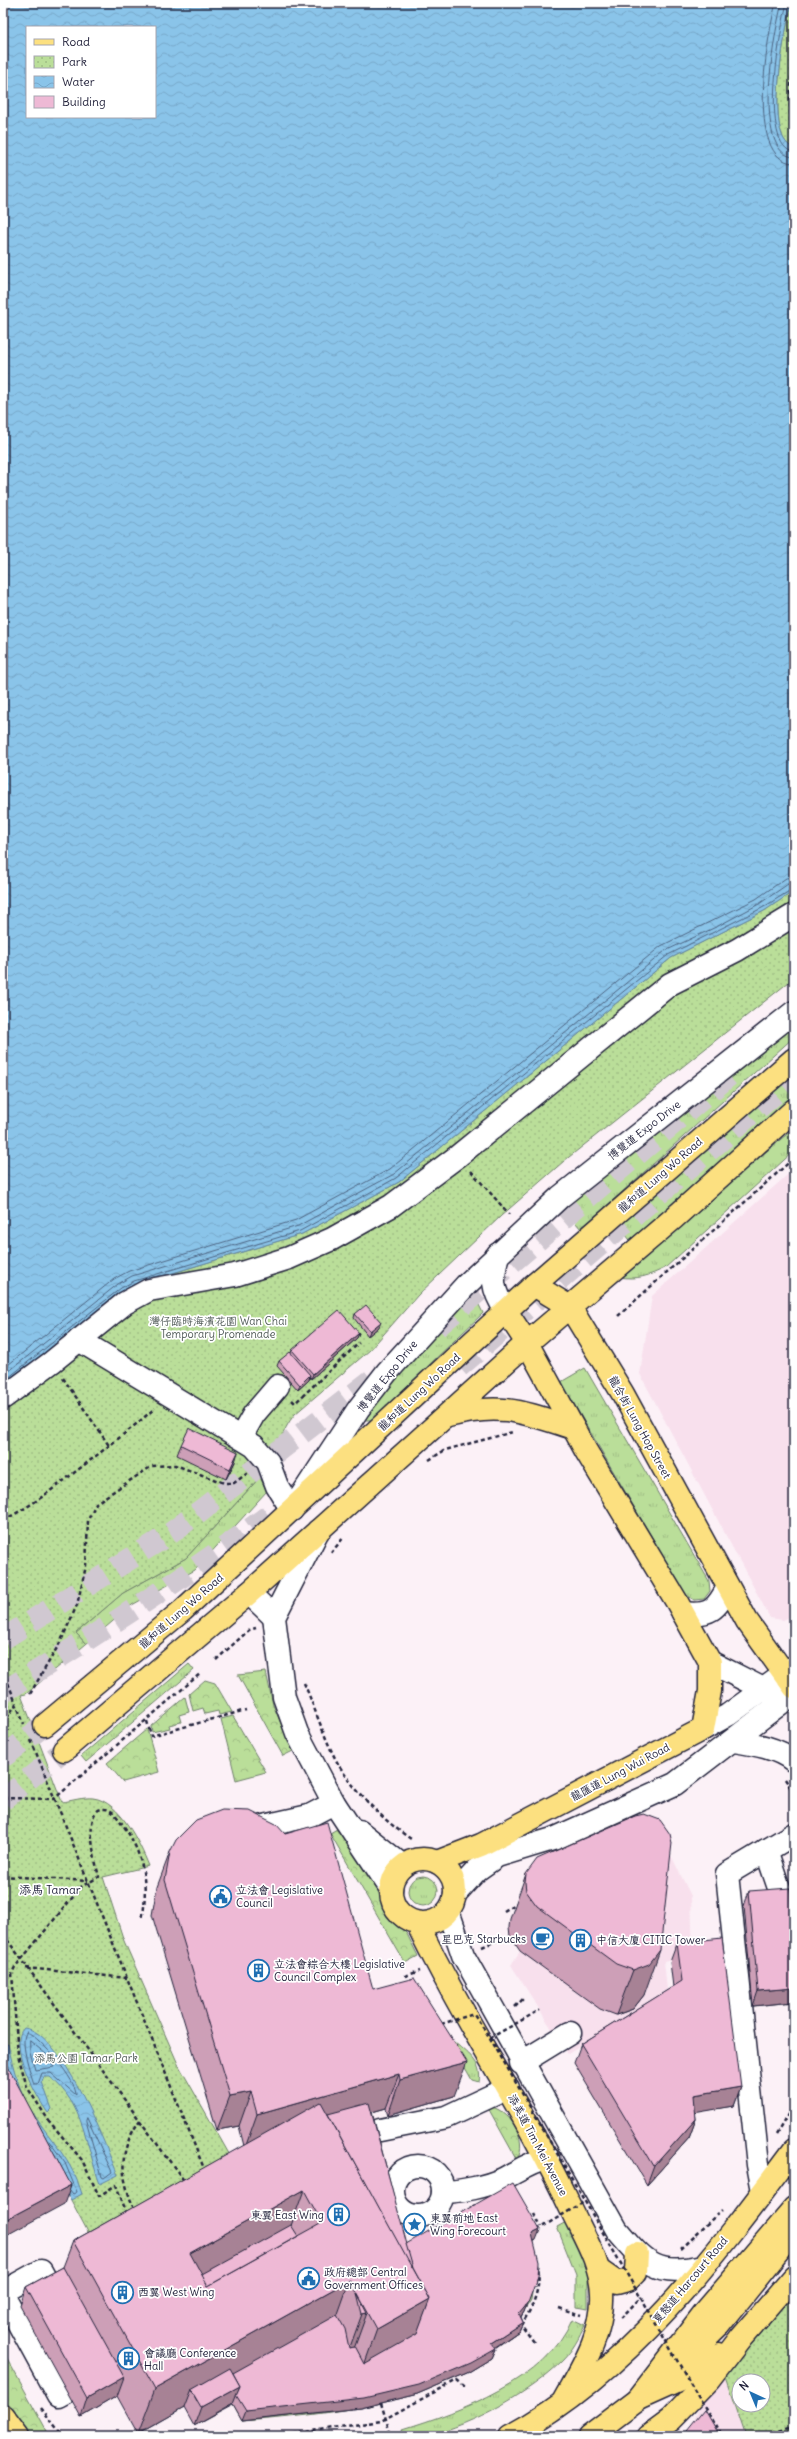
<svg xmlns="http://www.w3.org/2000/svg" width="797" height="2439" viewBox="0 0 797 2439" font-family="Delius,'LXGW WenKai TC',sans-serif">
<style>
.built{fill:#f8e0ed}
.grass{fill:url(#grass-tufts);stroke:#6e806a}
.forest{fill:url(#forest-crowns);stroke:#6e806a}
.park{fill:url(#park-dots);stroke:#6e806a;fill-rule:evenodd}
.water{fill:url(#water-waves);stroke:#6083a3;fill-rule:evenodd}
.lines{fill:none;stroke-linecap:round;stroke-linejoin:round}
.shore{stroke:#4c6381;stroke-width:1}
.major-tunnel{stroke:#d0c8d1;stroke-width:22;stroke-dasharray:22 11;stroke-linecap:butt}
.highway-tunnel{stroke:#d0c8d1;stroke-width:22;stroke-dasharray:22 11;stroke-linecap:butt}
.minor-casing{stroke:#22223b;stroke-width:25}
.major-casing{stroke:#22223b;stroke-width:25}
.highway-casing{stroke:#22223b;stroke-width:25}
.path{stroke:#22223b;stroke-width:2.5;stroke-dasharray:4 3;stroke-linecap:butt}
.minor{stroke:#fff;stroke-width:22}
.major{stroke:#fce080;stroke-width:22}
.highway{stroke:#fce080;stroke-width:22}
.path-bridge{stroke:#22223b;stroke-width:2.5;stroke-dasharray:4 3;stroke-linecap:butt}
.wall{fill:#cd9fb7;stroke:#22223b}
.shaded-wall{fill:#a78295;stroke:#22223b}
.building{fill:#eeb9d5;stroke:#22223b;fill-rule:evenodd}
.labels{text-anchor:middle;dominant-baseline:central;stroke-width:3.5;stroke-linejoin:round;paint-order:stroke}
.street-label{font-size:11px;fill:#22223b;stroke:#fff}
.park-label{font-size:11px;fill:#505a57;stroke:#fff}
.poi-label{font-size:11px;fill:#22223b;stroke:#fff;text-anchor:start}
.neighbourhood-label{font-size:12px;fill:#22223b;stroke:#fff}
</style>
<defs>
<pattern id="grass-tufts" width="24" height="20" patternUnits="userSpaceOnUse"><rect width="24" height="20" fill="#bade99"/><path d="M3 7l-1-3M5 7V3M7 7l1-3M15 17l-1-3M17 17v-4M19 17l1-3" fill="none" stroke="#a0be85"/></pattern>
<pattern id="forest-crowns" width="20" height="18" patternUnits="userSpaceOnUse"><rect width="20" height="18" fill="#bade99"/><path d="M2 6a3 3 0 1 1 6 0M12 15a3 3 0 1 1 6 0" fill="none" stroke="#a0be85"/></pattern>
<pattern id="park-dots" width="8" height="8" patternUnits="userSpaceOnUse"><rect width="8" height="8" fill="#bade99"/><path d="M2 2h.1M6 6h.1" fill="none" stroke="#a0be85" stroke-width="1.8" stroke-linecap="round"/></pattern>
<pattern id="water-waves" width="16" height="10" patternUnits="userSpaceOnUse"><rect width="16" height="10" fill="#8ac4e9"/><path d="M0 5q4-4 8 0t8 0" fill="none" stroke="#77a8c9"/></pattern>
</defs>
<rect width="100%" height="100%" fill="#fcf1f7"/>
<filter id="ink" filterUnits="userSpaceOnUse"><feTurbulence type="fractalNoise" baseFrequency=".025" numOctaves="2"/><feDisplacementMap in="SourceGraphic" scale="8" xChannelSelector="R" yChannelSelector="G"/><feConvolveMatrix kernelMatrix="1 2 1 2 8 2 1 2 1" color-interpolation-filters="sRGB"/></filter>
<g filter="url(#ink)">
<!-- built -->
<g class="built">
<polygon points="794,1169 794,1372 788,1380 794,1385 794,1615 783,1620 770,1618 640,1374 652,1296"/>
<polygon points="663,1839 691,1896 693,1953 664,1961 667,1990 568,2054 511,1965 520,1951 510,1936 510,1919"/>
<polygon points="725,2374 746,2436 688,2436 699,2408"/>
</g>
<!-- grass -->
<g class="grass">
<polygon points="794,1024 794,1037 581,1229 563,1208"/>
<polygon points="794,1069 794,1097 630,1240 615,1222"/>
<path d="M794 1128V1151L665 1268C649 1276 637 1280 619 1277Z"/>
<polygon points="472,1291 483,1313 372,1420 365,1420 395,1377"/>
<polygon points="585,1368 709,1581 710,1591 704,1599 694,1600 685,1594 561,1382"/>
<polygon points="260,1477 267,1491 195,1570 132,1605 86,1644 76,1633 123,1593 186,1558"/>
<polygon points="189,1664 194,1670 86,1762 81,1756"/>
<circle cx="423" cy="1891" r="15"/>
<path d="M454 2041C467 2053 483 2062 479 2082L472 2080 451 2043Z"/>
<polygon points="568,2221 588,2272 588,2309 576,2307 576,2275 557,2227"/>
<path d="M572 2319 585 2325C579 2338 573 2350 562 2361 531 2392 472 2425 429 2435 422 2437 413 2436 405 2436L403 2429C461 2411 547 2380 572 2319Z"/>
</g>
<!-- forest -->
<g class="forest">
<polygon points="266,1672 273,1705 293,1751 283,1756 238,1675"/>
<polygon points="205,1680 215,1683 232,1712 219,1715 218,1711 205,1714 203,1708 193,1711 189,1694"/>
<polygon points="185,1697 189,1712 179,1715 181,1722 169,1725 170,1728 152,1732 151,1726"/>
<polygon points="233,1716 266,1772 236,1780 221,1719"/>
<polygon points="147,1729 159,1772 123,1782 107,1763"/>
<polygon points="337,1829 379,1889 389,1916 407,1934 418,1956 405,1963 330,1833"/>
<path d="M487 2106C509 2108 529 2139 517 2160Z"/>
<polygon points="3,2351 47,2431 47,2436 31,2436 3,2402"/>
</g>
<!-- park -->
<g class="park">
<path d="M792 3H794V149C789 146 784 141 782 135 771 107 784 33 792 3Z"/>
<path d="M794 891V978L564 1161 501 1216 418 1295 370 1350 295 1414C282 1430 273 1453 283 1474L267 1491 260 1477 186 1558 123 1593 76 1633 86 1644 26 1694 21 1695 62 1802C71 1801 83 1797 93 1798 120 1801 140 1844 149 1866L103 1877 124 1941 178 2064 345 2358 535 2272 531 2300 516 2323 519 2331 488 2352 492 2358C413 2404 332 2415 242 2421L141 2239 103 2260 3 2073V1387L123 1291 136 1284 302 1234 399 1182 671 958 764 911Z"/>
<path d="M794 2295V2436H746L725 2374ZM739 2381H763V2405H739Z"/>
</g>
<!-- water -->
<g class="water">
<path d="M3 3H792C784 33 771 107 782 135 784 141 789 146 794 149V891L764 911 671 958 399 1182 302 1234 136 1284 123 1291 3 1387ZM27 27H155V117H27Z"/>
<path d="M24 2028C62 2031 104 2143 118 2175L100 2184C86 2146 84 2104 50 2077H44L42 2082 52 2109 48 2113C37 2098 7 2044 24 2028Z"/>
<path d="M8 2044C13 2068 19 2092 33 2113 52 2143 71 2158 82 2194L71 2200 3 2073V2046Z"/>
</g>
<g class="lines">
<!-- shore -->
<g class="shore">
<path d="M776 3C768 32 744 162 794 163"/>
<path d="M782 3C775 28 751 155 794 157"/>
<path d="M787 3C781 26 758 148 794 152"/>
<polyline points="3,1369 114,1279 129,1271 296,1220 390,1169 661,946 756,899 786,878 794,877"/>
<polyline points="3,1376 118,1284 132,1276 298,1226 394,1174 665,951 718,926 759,904 788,884 794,883"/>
<polyline points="3,1382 121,1288 134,1281 300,1231 396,1178 668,955 762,908 794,888"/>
<path d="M27 2032C40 2037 78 2082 76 2095L51 2073H42L38 2084H34C31 2074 18 2039 27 2032Z"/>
<polygon points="30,2041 46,2054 54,2067 35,2070 30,2052"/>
<polygon points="87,2118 112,2172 104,2178 102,2177 86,2121"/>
<polyline points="49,2141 65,2163 77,2192 73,2194 70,2190"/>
</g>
<!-- major-tunnel -->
<g class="major-tunnel">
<polyline points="3,1757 45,1725"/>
<polyline points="3,1800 64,1750"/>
</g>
<!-- highway-tunnel -->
<g class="highway-tunnel">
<polyline points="437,1327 732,1073"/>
<polyline points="459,1367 794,1077"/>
<polyline points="3,1639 171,1533 381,1373"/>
<path d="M3 1692C102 1632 199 1568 292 1498"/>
</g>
<defs>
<g id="minor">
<path d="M498 1254C492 1280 491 1288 506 1311"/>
<polyline points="79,1340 254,1446 268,1462 277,1486 292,1510 359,1408 387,1372 466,1285 560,1197 794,1012"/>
<polyline points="3,1398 52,1362 125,1303 149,1290 235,1275 289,1258 332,1239 391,1206 458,1156 670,984 737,950 794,915"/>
<polyline points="241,1437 254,1414 278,1386"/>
<polyline points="318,1531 274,1617 284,1697 297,1733 334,1803 391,1889"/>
<polyline points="249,1593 274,1617"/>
<path d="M683 1613C710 1616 716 1610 728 1587"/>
<polyline points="710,1662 777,1696"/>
<polyline points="703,1729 728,1715 794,1667"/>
<path d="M734 1741C754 1744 778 1748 794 1761"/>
<polyline points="246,1830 309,1816 334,1803"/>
<polyline points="359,1831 403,1866"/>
<polyline points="766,1850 779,1888"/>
<polyline points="455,1894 477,1870 497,1856 556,1838 675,1784 794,1693"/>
<path d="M448 1911 463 1955 617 2230C646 2264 657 2277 703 2266"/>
<polyline points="521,2063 570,2033"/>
<polyline points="380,2130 446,2117 508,2088"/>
<circle cx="418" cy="2191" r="25"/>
<polyline points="763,2191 758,2165 727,1874 794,1834"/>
<path d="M443 2192C459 2192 489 2186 503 2179 518 2171 531 2162 548 2158"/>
<polyline points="3,2292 41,2271 59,2304"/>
<polyline points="3,2295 58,2396 93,2377"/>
</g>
<g id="major">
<polyline points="534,1285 570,1307 623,1394 747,1621 794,1687"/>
<path d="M448 1416C501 1402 523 1412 573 1428"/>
<polyline points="45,1725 183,1610 534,1285 794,1059"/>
<polyline points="64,1750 249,1593 527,1343 674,1218 794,1110"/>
<circle cx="423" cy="1891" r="32"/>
<polyline points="437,1862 481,1845 703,1729 710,1691 710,1662 677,1602 586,1451 527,1343 506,1311"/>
<path d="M417 1923C464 2022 526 2112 572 2211 585 2238 601 2264 602 2293 604 2333 583 2366 564 2400"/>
<polyline points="600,2271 617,2283 628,2280 636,2272 637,2253"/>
<polyline points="638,2399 696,2373 719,2354"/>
<polyline points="3,2416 18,2436"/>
<path d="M510 2436C628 2373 716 2255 794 2150"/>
<polyline points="648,2436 671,2419 709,2380 742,2337 794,2277"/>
</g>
<g id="highway">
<polyline points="674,2369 720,2324 794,2232"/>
<polyline points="589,2436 638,2399 705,2312 794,2208"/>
</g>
</defs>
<!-- minor casing -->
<use href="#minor" class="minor-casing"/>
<!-- major casing -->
<use href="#major" class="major-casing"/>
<!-- highway casing -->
<use href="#highway" class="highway-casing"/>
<!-- path -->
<g class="path">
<polyline points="794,48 790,97 791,127 794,130"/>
<polyline points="471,1171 509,1214"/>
<polyline points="618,1316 794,1158"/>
<polyline points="63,1378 110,1447"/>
<polyline points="292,1400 295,1403 359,1343"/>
<polyline points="429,1460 445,1450 513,1432"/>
<path d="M3 1520C31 1507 54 1488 79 1469 105 1449 130 1430 155 1408"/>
<polyline points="331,1553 344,1537"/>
<polyline points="216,1660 249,1630 256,1628"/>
<polyline points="3,1670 24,1724"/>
<path d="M304 1683C315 1708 326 1744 340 1767 358 1795 384 1821 411 1839"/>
<polyline points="30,1694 61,1641 77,1605 86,1566 88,1520 96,1503 152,1466 175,1465 224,1483 234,1483 249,1472"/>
<polyline points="147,1721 151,1736 246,1710"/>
<polyline points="3,1724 16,1704"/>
<polyline points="31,1740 205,2171"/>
<polyline points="785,1779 794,1793"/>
<polyline points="3,1798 54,1799 201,1673"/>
<polyline points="3,1876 88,1881"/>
<polyline points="504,1911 517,1903"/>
<polyline points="3,1934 185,2182"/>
<polyline points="482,1947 496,1941"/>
<polyline points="26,1968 127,1978"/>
<polyline points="405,1976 420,1971"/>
<polyline points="515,2007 523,1999"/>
<polyline points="776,2135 794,2104"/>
<path d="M134 2209C120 2174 118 2152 140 2120"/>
<path d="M127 2214 116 2185 99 2196 82 2160 49 2121 27 2087 18 2055 12 1973 15 1967 82 1886 99 1877C96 1865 81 1806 105 1809 112 1809 117 1817 121 1822 143 1852 149 1883 142 1920"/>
<polyline points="534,2214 541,2227"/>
<polyline points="680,2249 722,2210"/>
<polyline points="559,2308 581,2315"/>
<polyline points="621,2318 641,2297"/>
<path d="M534 2342 521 2325C534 2306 541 2287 538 2264"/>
<polyline points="41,2408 63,2436"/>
<polyline points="279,2436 381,2421 457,2380 464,2386 461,2388"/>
</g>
<!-- minor -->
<use href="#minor" class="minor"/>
<!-- major -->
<use href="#major" class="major"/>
<!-- highway -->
<use href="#highway" class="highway"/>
<!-- path-bridge -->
<g class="path-bridge">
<polyline points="441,2024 474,2014 490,2038 721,2436"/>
<polyline points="490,2038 540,2010"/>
<polyline points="537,2230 584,2202"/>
<polyline points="381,2403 391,2436"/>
<polyline points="759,2436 794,2427"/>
</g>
</g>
<!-- wall -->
<g class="wall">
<polygon points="355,1314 379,1327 368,1336 354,1318"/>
<polygon points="359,1333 357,1338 311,1379 310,1377 309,1380 298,1390 277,1366 279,1361 291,1353 292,1350"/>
<polygon points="181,1445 235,1462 226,1479 177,1455"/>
<polygon points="635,1816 644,1995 633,2009 616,2015 600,2009 520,1951 510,1936 509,1927 510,1919 526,1874"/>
<polygon points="170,1852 373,1989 454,2096 388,2115 386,2108 372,2112 406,2244 536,2240 534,2241 524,2312 521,2317 523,2322 519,2331 495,2348 496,2349 492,2358 467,2373 415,2395 360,2408 242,2421 233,2405 194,2426 184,2408 138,2434 117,2396 81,2417 20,2306 26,2287 63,2267 73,2241 244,2146 239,2126 217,2130 152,1915 157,1887"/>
<polygon points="749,1891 794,1934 794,2000 793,2002 753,2006 744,1906"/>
<polygon points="677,1943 741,2087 734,2106 695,2112 696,2119 689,2138 647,2185 574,2063 581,2044 673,1987 670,1962"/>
</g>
<!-- shaded-wall -->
<g class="shaded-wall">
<polygon points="381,1322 379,1327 368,1336 370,1331"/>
<polygon points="359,1333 357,1338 311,1379 313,1374"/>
<polygon points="310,1375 309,1380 298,1390 300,1385"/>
<polygon points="238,1452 235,1462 226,1479 230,1469"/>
<polygon points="660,1950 644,1995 633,2009 616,2015 633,1970"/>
<polygon points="794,1988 794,2000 793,2002 753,2006 758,1991"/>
<polygon points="467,2062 454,2096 388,2115 400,2080"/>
<polygon points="399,2074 386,2108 245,2148 257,2114"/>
<polygon points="741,2087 734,2106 688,2114 694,2095"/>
<polygon points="251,2092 239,2126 217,2130 230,2096"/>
<polygon points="696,2119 689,2138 647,2185 654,2166"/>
<polygon points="71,2185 64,2204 3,2237 3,2221"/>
<polygon points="304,2190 288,2234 181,2294 190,2253"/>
<polygon points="540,2230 536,2240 528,2244 532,2234"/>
<polygon points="538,2276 524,2312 516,2323 519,2314"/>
<polygon points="350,2280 334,2325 197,2401 191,2390 184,2408 138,2434 155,2389"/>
<polygon points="430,2299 414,2344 361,2374 377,2329"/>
<polygon points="367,2313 351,2357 346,2358 362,2314"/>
<polygon points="523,2322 519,2331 488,2352 491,2343"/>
<polygon points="496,2349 492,2358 467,2373 415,2395 360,2408 242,2421 246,2411"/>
<polygon points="124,2377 117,2396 81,2417 87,2398"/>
<polygon points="240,2386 233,2404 194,2426 201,2407"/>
</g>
<!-- building -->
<g class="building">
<polygon points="366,1305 381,1322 370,1331 355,1314"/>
<polygon points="339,1310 359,1333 313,1374 292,1350"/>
<polygon points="290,1352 310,1375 300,1385 279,1361"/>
<polygon points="189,1428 238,1452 230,1469 181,1445"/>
<polygon points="222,1810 250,1811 276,1824 285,1834 327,1822 373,1989 414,1978 467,2062 400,2080 399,2074 257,2114 251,2092 230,2096 165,1880 170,1852 176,1840 196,1820"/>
<polygon points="644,1814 660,1820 670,1834 672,1843 660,1950 649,1964 633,1970 616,1964 537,1906 526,1891 525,1882 526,1874 537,1859 635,1816"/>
<polygon points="790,1888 794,1934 794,1988 758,1991 749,1891"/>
<polygon points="722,1938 741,2087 694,2095 696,2119 654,2166 581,2044 682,1981 677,1943"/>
<polygon points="3,2057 71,2185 3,2221"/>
<path d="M321 2102 430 2299 377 2329 350 2280 155 2389 73 2241ZM304 2190 322 2223 208 2286 190 2253Z"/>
<polygon points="369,2103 413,2267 412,2268 328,2114"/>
<polygon points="513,2183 540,2230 532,2234 539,2262 538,2276 528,2303 519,2314 523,2322 491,2343 496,2349 471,2363 419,2385 364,2398 246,2411 236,2395 240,2386 233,2373 337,2315 345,2329 349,2348 355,2347 364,2364 417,2334 430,2299 413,2268 406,2244"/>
<polygon points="291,2225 298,2236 208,2286 202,2274"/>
<polygon points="63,2267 124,2377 87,2398 26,2287"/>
<polygon points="357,2294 367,2313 362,2314"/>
<polygon points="230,2368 240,2386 201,2407 191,2390"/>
<polygon points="704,2410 719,2436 683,2436"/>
</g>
</g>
<!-- icons -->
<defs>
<symbol id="civic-ring" viewBox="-11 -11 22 22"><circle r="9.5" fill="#fff" stroke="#1f6fb2" stroke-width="1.5"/><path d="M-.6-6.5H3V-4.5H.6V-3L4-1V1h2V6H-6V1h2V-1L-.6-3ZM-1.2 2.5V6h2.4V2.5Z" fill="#1f6fb2"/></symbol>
<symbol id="cafe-ring" viewBox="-11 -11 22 22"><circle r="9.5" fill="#fff" stroke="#1f6fb2" stroke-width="1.5"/><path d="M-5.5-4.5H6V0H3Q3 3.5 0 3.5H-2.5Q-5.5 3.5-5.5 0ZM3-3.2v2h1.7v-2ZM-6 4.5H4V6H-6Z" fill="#1f6fb2"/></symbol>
<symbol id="building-ring" viewBox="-11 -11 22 22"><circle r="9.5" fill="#fff" stroke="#1f6fb2" stroke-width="1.5"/><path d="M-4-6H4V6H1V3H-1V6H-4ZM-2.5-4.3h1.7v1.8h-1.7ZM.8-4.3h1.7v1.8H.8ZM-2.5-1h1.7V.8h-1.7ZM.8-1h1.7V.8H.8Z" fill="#1f6fb2"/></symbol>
<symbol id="sight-ring" viewBox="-11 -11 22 22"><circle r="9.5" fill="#fff" stroke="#1f6fb2" stroke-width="1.5"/><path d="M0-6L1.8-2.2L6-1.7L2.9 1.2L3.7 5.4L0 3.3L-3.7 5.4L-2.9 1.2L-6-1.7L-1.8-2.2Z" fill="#1f6fb2"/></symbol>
</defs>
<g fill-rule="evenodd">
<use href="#civic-ring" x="208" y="1884" width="25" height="25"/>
<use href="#cafe-ring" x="530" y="1926" width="25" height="25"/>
<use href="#building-ring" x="568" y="1928" width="25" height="25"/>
<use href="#building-ring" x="246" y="1958" width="25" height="25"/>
<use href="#building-ring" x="326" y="2202" width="25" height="25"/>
<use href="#sight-ring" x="402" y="2212" width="25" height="25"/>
<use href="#civic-ring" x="296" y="2266" width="25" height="25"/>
<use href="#building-ring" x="110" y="2280" width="25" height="25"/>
<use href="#building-ring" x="116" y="2346" width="25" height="25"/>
</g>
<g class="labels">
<!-- street labels -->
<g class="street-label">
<text transform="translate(644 1130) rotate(-38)">博覽道 Expo Drive</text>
<text transform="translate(660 1175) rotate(-41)">龍和道 Lung Wo Road</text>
<text transform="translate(387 1376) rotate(-51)">博覽道 Expo Drive</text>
<text transform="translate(419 1392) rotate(-43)">龍和道 Lung Wo Road</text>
<text transform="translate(640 1427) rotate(61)">龍合街 Lung Hop Street</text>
<text transform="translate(181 1611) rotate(-41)">龍和道 Lung Wo Road</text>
<text transform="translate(620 1772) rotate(-28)">龍匯道 Lung Wui Road</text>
<text transform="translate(538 2145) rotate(62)">添美道 Tim Mei Avenue</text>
<text transform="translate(690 2280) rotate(-50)">夏慤道 Harcourt Road</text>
</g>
<!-- park labels -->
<g class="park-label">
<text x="218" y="1321">灣仔臨時海濱花園 Wan Chai<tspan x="218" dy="13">Temporary Promenade</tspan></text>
<text x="86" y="2058">添馬公園 Tamar Park</text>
</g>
<!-- poi labels -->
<g class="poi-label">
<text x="236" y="1890">立法會 Legislative<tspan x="236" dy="13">Council</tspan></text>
<text x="526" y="1939" text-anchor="end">星巴克 Starbucks</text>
<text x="596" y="1940">中信大廈 CITIC Tower</text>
<text x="274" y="1964">立法會綜合大樓 Legislative<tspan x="274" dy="13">Council Complex</tspan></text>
<text x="324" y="2215" text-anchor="end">東翼 East Wing</text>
<text x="430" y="2218">東翼前地 East<tspan x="430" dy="13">Wing Forecourt</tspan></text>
<text x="324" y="2272">政府總部 Central<tspan x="324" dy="13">Government Offices</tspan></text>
<text x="138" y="2292">西翼 West Wing</text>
<text x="144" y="2353">會議廳 Conference<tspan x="144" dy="13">Hall</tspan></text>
</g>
<!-- neighbourhood labels -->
<g class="neighbourhood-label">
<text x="50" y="1889">添馬 Tamar</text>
</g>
</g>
<!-- margin -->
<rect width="797" height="2439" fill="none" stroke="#fff" stroke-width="16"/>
<rect x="8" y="8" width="781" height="2423" fill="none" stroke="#22223b" stroke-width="1.5" filter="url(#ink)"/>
<!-- legend -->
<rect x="26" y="26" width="130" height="92" fill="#ffffff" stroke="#a7a7b1"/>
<rect x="34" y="39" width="20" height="6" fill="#fce080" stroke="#a7a7b1"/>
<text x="62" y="46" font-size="12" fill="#22223b">Road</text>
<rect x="34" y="56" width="20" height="12" fill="url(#park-dots)" stroke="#a7a7b1"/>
<text x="62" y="66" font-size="12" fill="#22223b">Park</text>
<rect x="34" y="76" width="20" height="12" fill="url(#water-waves)" stroke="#a7a7b1"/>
<text x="62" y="86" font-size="12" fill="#22223b">Water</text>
<rect x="34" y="96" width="20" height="12" fill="#eeb9d5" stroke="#a7a7b1"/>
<text x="62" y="106" font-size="12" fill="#22223b">Building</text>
<!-- north arrow -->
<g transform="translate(751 2393) rotate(316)"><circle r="19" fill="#ffffff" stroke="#a7a7b1"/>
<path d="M0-3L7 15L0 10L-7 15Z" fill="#1f6fb2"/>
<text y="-6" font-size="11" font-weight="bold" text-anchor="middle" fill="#22223b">N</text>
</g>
</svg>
